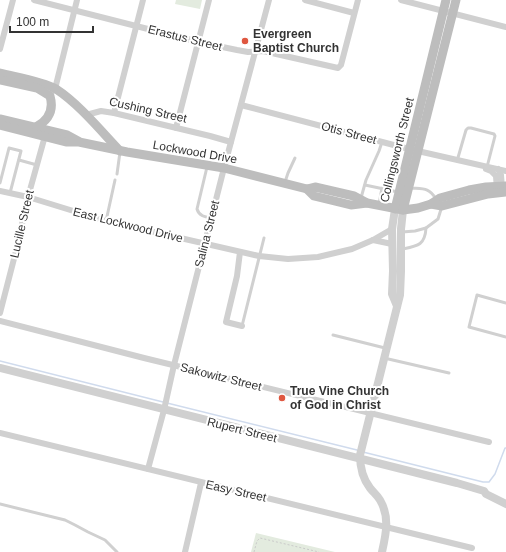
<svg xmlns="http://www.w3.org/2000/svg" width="506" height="552" viewBox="0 0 506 552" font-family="Helvetica,sans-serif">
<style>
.green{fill:#e3ebdf}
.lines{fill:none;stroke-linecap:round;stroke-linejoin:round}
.stream{stroke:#d0dbed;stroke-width:1.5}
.path{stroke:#cacaca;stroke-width:1;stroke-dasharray:2 2;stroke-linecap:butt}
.service{stroke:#d0d0d0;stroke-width:3}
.minor{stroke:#d0d0d0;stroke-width:6}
.tertiary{stroke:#d0d0d0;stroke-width:8}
.secondary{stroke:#bdbdbd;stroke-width:9}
.poi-dot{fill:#df5740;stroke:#fff;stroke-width:1.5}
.labels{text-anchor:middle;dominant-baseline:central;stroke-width:4;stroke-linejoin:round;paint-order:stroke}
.poi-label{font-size:12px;font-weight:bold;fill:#333;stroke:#fff;text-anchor:start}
.street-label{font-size:12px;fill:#333;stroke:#fff}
</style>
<rect width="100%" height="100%" fill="#fff"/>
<!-- green -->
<g class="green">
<polygon points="176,0 202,0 200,9 175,4"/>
<polygon points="256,533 335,552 251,552"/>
</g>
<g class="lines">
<!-- stream -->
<g class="stream">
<polyline points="0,361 163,402"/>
<polyline points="167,403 357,450"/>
<polyline points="363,452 483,482 489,482 495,474 505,448 506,448"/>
</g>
<!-- path -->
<polyline class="path" points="254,552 257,541 260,538 319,552"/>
<!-- service -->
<g class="service">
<polyline points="19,160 37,165"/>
<polyline points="457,161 466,130 468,128 471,128 494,134 495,136 487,167"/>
<path d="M207 167 197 209C199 216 205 217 211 218"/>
<polyline points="117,174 120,152"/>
<polyline points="285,182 288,173 295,158"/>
<polyline points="0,183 9,148 21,151 10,193"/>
<polyline points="365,185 398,192"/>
<path d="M410 188C423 189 429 187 436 199"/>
<polyline points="361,198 366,180 379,151 382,142"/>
<polyline points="379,204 382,188"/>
<polyline points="106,221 115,180"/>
<polyline points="402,232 415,231 426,228 438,219 442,206"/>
<path d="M403 249C418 246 425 245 426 228"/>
<polyline points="506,303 477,295 469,327 506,337"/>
<polyline points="242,326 264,238"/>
<polyline points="333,335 385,348"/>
<polyline points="384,358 449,373"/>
<polyline points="0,504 65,520 75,525 88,532 105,540 117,552"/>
</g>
<!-- minor -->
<g class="minor">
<polyline points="34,0 203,43 237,50 248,52 263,51 338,68 341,65 358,0"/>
<polyline points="305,0 354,13"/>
<polyline points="401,0 506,27"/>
<polyline points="0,49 13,0"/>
<polyline points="53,91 55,89 77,0"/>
<polyline points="241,105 409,149 506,171"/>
<polyline points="114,113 143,0"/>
<polyline points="86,115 101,111 114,113 210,136 231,142"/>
<polyline points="176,128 209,0"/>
<polyline points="486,169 491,171 496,176 497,190"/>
<polyline points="498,169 501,175 502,188"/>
<polyline points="0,191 28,197 106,221 259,256 288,259 318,257 352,249 373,240 392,229"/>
<polyline points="373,240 392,244"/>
<polyline points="240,252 237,276 226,322 242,326"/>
<polyline points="0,313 16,251 28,197 45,136"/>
<polyline points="0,321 144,358 489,442"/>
<polyline points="0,433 472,548"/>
<polyline points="148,469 164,410 174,365 224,168 269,0"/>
<polyline points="185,552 201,483"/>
</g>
<!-- tertiary -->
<g class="tertiary">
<polyline points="395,209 392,229 393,271 392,294 397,306"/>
<polyline points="0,368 457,483 484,491 486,494 506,504"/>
<path d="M382 552C386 534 390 517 380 500 377 495 373 492 370 488 363 479 360 466 360 455L400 295 401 271V229L403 210"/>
</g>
<!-- secondary -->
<g class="secondary">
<path d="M0 73C16 77 42 81 56 89 79 104 101 131 120 151"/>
<path d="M0 80 37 88 50 96C54 110 49 120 36 127"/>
<polyline points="0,119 67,135 78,141"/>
<polyline points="0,125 66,142 79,142 127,152 224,168 307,189 315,187 354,196 367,203 403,210 418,208 431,204 440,198 469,190 486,187 506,186"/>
<polyline points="307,189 314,196 351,205 367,203"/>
<polyline points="431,204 442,206 488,194 506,192"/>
<polyline points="395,209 446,0"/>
<polyline points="403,210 456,0"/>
</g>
</g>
<!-- markers -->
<g class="poi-dot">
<circle cx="245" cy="41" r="4"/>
<circle cx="282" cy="398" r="4"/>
</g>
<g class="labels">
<!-- poi labels -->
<g class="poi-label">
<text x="253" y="34">Evergreen<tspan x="253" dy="14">Baptist Church</tspan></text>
<text x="290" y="391">True Vine Church<tspan x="290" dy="14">of God in Christ</tspan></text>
</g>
<!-- street labels -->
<g class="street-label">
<text transform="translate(185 38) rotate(14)">Erastus Street</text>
<text transform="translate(148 110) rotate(13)">Cushing Street</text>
<text transform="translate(349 133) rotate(15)">Otis Street</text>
<text transform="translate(397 150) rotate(-76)">Collingsworth Street</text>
<text transform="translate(195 152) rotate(10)">Lockwood Drive</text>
<text transform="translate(22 224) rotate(-77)">Lucille Street</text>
<text transform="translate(128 225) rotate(14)">East Lockwood Drive</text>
<text transform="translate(207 234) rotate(-76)">Salina Street</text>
<text transform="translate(221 377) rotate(14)">Sakowitz Street</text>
<text transform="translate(242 430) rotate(14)">Rupert Street</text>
<text transform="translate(236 491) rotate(13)">Easy Street</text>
</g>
</g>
<!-- scale -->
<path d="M10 26v6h83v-6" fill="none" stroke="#333333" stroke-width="2"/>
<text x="16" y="26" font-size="12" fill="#333333" stroke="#ffffff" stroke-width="3" paint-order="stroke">100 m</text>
</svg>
